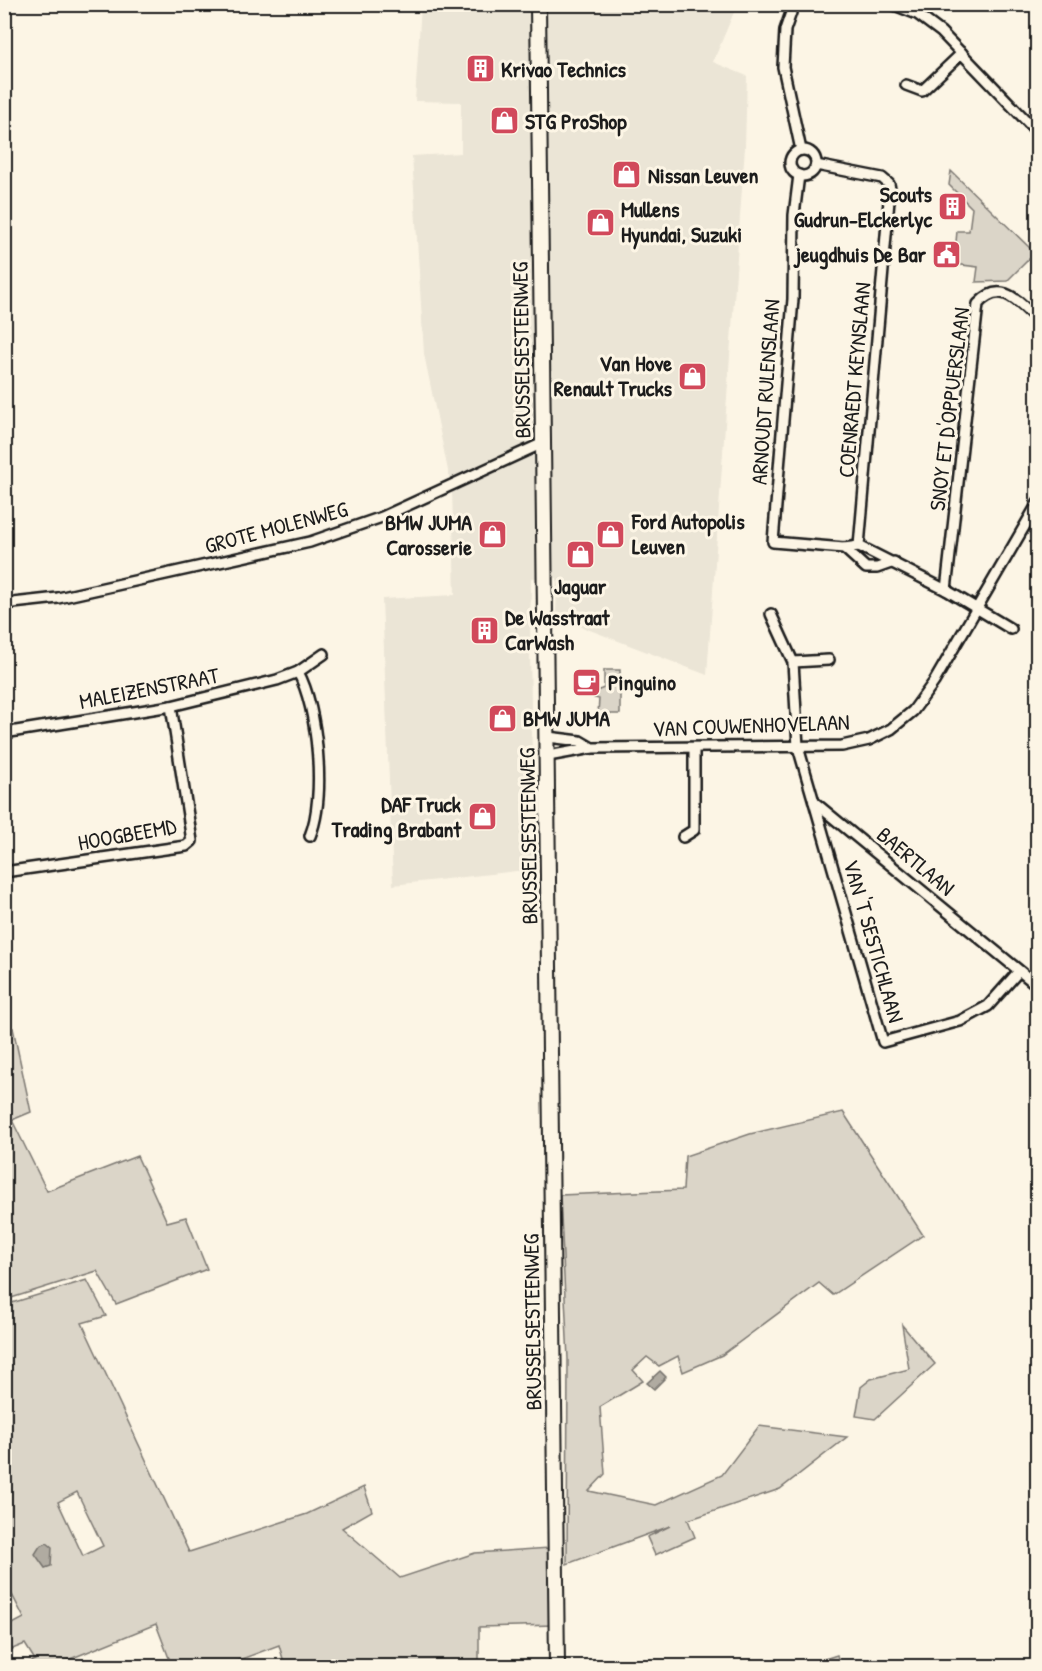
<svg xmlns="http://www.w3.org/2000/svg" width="1042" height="1671" viewBox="0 0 1042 1671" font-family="'Patrick Hand',sans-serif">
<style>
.built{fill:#ebe5d6}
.green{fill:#dbd5c8;stroke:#7c7872;stroke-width:1.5;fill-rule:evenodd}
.water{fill:#b0aba1;stroke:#75726c;stroke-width:1.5}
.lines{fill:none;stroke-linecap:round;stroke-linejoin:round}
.street-casing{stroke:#1c1c1c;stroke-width:14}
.primary-casing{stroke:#1c1c1c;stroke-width:18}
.street{stroke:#fcf5e5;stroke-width:9}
.primary{stroke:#fcf5e5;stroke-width:14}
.labels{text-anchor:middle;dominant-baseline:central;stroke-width:6;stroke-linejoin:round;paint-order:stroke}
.poi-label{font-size:22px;font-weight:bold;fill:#1c1c1c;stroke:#fcf5e5;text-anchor:start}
.street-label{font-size:22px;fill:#1c1c1c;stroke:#fcf5e5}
</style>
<rect width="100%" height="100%" fill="#fcf5e5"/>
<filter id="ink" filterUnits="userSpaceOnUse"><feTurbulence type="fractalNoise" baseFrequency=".0167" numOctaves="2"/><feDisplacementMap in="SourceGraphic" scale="12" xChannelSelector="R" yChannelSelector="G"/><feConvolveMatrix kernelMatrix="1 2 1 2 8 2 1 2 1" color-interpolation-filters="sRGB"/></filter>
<g filter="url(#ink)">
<!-- built -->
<polygon class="built" points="421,5 737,5 713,62 747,76 745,147 707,675 556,617 557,578 531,578 530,651 534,868 550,872 534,869 393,885 382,599 455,595 452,490 424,354 412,156 461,153 461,102 415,101"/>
<!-- green -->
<g class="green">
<polygon points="951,171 1035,253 1007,281 976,282 978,267 954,264 957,231 969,231 972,208 949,185"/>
<polygon points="604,670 620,670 620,714 598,714 599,699 594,698 594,692 604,688"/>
<polygon points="13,1028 31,1112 12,1120 47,1191 137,1156 167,1222 186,1217 207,1269 116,1304 97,1271 5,1300 4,1030"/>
<polygon points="843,1112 923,1235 833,1295 819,1283 722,1355 683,1372 678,1356 659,1366 647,1357 633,1370 643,1381 600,1407 605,1474 589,1491 656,1505 722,1475 759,1426 847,1437 780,1489 688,1520 695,1537 655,1555 647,1537 670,1526 567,1564 568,1359 560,1195 683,1190 685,1156 750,1134"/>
<path d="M87 1280 106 1316 82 1323 189 1552 307 1514 364 1487 372 1511 342 1528 400 1578 475 1553 550 1548 554 1625 479 1627V1666H285L279 1645 223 1666H172L156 1624 53 1666H20L35 1660 25 1644 5 1652V1628L24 1618 5 1581V1305ZM77 1492 103 1546 83 1556 58 1502Z"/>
<polygon points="902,1325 935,1364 875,1419 856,1416 861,1387 871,1379 909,1369"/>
<polygon points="837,1655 840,1666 803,1666"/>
</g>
<!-- water -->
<g class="water">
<polygon points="660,1371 666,1377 654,1389 647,1383"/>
<polygon points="47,1543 52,1547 51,1566 45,1568 35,1554 40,1546"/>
</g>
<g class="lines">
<defs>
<g id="street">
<polyline points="794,4 785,30 783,67 801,150"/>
<polyline points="892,4 917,14 941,32 1038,133"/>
<polyline points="906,85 922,91 962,53"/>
<circle cx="803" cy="163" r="13"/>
<polyline points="816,165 882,178 889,184 890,189 859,546 946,590 1011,629"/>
<polyline points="799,175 794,215 793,299 773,542 844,548 859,546"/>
<polyline points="844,548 866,568 877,568 894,562"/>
<path d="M946 590 978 304C1002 278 1019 303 1038 320"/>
<polyline points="4,604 58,598 310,542 382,517 543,443"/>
<polyline points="771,614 793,662"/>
<polyline points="829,660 793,662 798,747 814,802 1038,986"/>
<path d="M298 672C318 708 326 797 310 836"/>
<polyline points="4,733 171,706 277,680 298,672 324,654"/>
<polyline points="548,737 580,741 592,748"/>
<polyline points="548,756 592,748 842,746 869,740 891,729 913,711 934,682 1038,503"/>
<polyline points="814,802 883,1042 960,1021 988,1006 1019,971"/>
<polyline points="683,837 694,830 694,748"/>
<polyline points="4,872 186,846 192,841 171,706"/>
</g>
<polyline id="primary" points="538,4 557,1666"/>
</defs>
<!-- street casing -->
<use href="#street" class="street-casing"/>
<!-- primary casing -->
<use href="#primary" class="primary-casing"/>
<!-- street -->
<use href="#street" class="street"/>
<!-- primary -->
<use href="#primary" class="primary"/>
</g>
</g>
<!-- icons -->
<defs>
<symbol id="building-square" viewBox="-11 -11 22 22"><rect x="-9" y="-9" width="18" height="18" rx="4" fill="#d1495b" stroke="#fcf5e5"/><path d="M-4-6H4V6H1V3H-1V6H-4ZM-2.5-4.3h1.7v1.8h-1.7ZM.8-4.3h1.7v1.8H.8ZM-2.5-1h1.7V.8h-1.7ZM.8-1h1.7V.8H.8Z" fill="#fff"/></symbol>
<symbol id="shop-square" viewBox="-11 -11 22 22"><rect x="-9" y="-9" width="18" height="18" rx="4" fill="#d1495b" stroke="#fcf5e5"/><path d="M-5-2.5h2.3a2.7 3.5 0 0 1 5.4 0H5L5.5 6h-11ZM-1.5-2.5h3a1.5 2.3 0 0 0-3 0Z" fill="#fff"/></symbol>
<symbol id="civic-square" viewBox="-11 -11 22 22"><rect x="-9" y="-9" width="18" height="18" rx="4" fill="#d1495b" stroke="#fcf5e5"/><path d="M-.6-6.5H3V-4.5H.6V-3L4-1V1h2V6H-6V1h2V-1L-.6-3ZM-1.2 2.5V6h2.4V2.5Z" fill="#fff"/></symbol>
<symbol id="cafe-square" viewBox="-11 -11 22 22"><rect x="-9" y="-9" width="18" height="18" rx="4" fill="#d1495b" stroke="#fcf5e5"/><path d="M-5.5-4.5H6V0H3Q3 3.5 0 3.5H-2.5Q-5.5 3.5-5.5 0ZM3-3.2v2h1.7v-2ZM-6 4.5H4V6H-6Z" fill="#fff"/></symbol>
</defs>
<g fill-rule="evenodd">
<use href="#building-square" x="464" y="52" width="33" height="33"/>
<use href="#shop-square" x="488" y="104" width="33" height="33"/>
<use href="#shop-square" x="610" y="158" width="33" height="33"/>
<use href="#building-square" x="936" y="190" width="33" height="33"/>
<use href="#shop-square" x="584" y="206" width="33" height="33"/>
<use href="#civic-square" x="930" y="238" width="33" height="33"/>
<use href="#shop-square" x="676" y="360" width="33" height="33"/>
<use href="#shop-square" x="594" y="518" width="33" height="33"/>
<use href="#shop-square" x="476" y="518" width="33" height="33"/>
<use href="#shop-square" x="564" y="538" width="33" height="33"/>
<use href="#building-square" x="468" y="614" width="33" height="33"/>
<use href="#cafe-square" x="570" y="666" width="33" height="33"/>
<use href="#shop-square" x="486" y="702" width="33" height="33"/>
<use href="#shop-square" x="466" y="800" width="33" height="33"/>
</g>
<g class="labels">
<!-- poi labels -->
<g class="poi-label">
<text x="501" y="69">Krivao Technics</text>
<text x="525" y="121">STG ProShop</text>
<text x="648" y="175">Nissan Leuven</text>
<text x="932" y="194" text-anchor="end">Scouts<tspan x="932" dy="25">Gudrun-Elckerlyc</tspan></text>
<text x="621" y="209">Mullens<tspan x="621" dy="25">Hyundai, Suzuki</tspan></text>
<text x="926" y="254" text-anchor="end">jeugdhuis De Bar</text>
<text x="672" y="363" text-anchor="end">Van Hove<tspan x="672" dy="25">Renault Trucks</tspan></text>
<text x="632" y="521">Ford Autopolis<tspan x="632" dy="25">Leuven</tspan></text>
<text x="472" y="522" text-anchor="end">BMW JUMA<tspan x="472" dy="25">Carosserie</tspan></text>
<text x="580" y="586" text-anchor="middle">Jaguar</text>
<text x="505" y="617">De Wasstraat<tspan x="505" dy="25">CarWash</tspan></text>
<text x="608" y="682">Pinguino</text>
<text x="523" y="718">BMW JUMA</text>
<text x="461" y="804" text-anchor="end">DAF Truck<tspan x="461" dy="25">Trading Brabant</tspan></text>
</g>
<!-- street labels -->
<g class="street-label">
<text transform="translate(521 350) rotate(-91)">BRUSSELSESTEENWEG</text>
<text transform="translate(854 380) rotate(-85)">COENRAEDT KEYNSLAAN</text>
<text transform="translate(765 392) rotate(-86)">ARNOUDT RULENSLAAN</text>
<text transform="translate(949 409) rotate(-83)">SNOY ET D'OPPUERSLAAN</text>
<text transform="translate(276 527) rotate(-15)">GROTE MOLENWEG</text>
<text transform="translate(149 688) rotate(-11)">MALEIZENSTRAAT</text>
<text transform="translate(751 725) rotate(-2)">VAN COUWENHOVELAAN</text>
<text transform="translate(127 834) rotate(-10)">HOOGBEEMD</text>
<text transform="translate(528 836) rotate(-91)">BRUSSELSESTEENWEG</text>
<text transform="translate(916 861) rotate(40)">BAERTLAAN</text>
<text transform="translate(874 941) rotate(74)">VAN 'T SESTICHLAAN</text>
<text transform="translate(532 1322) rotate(-91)">BRUSSELSESTEENWEG</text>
</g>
</g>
<!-- margin -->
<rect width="1042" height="1671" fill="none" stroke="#fcf5e5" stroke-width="24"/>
<rect x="12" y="12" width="1018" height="1647" fill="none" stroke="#1c1c1c" stroke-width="2" filter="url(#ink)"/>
</svg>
